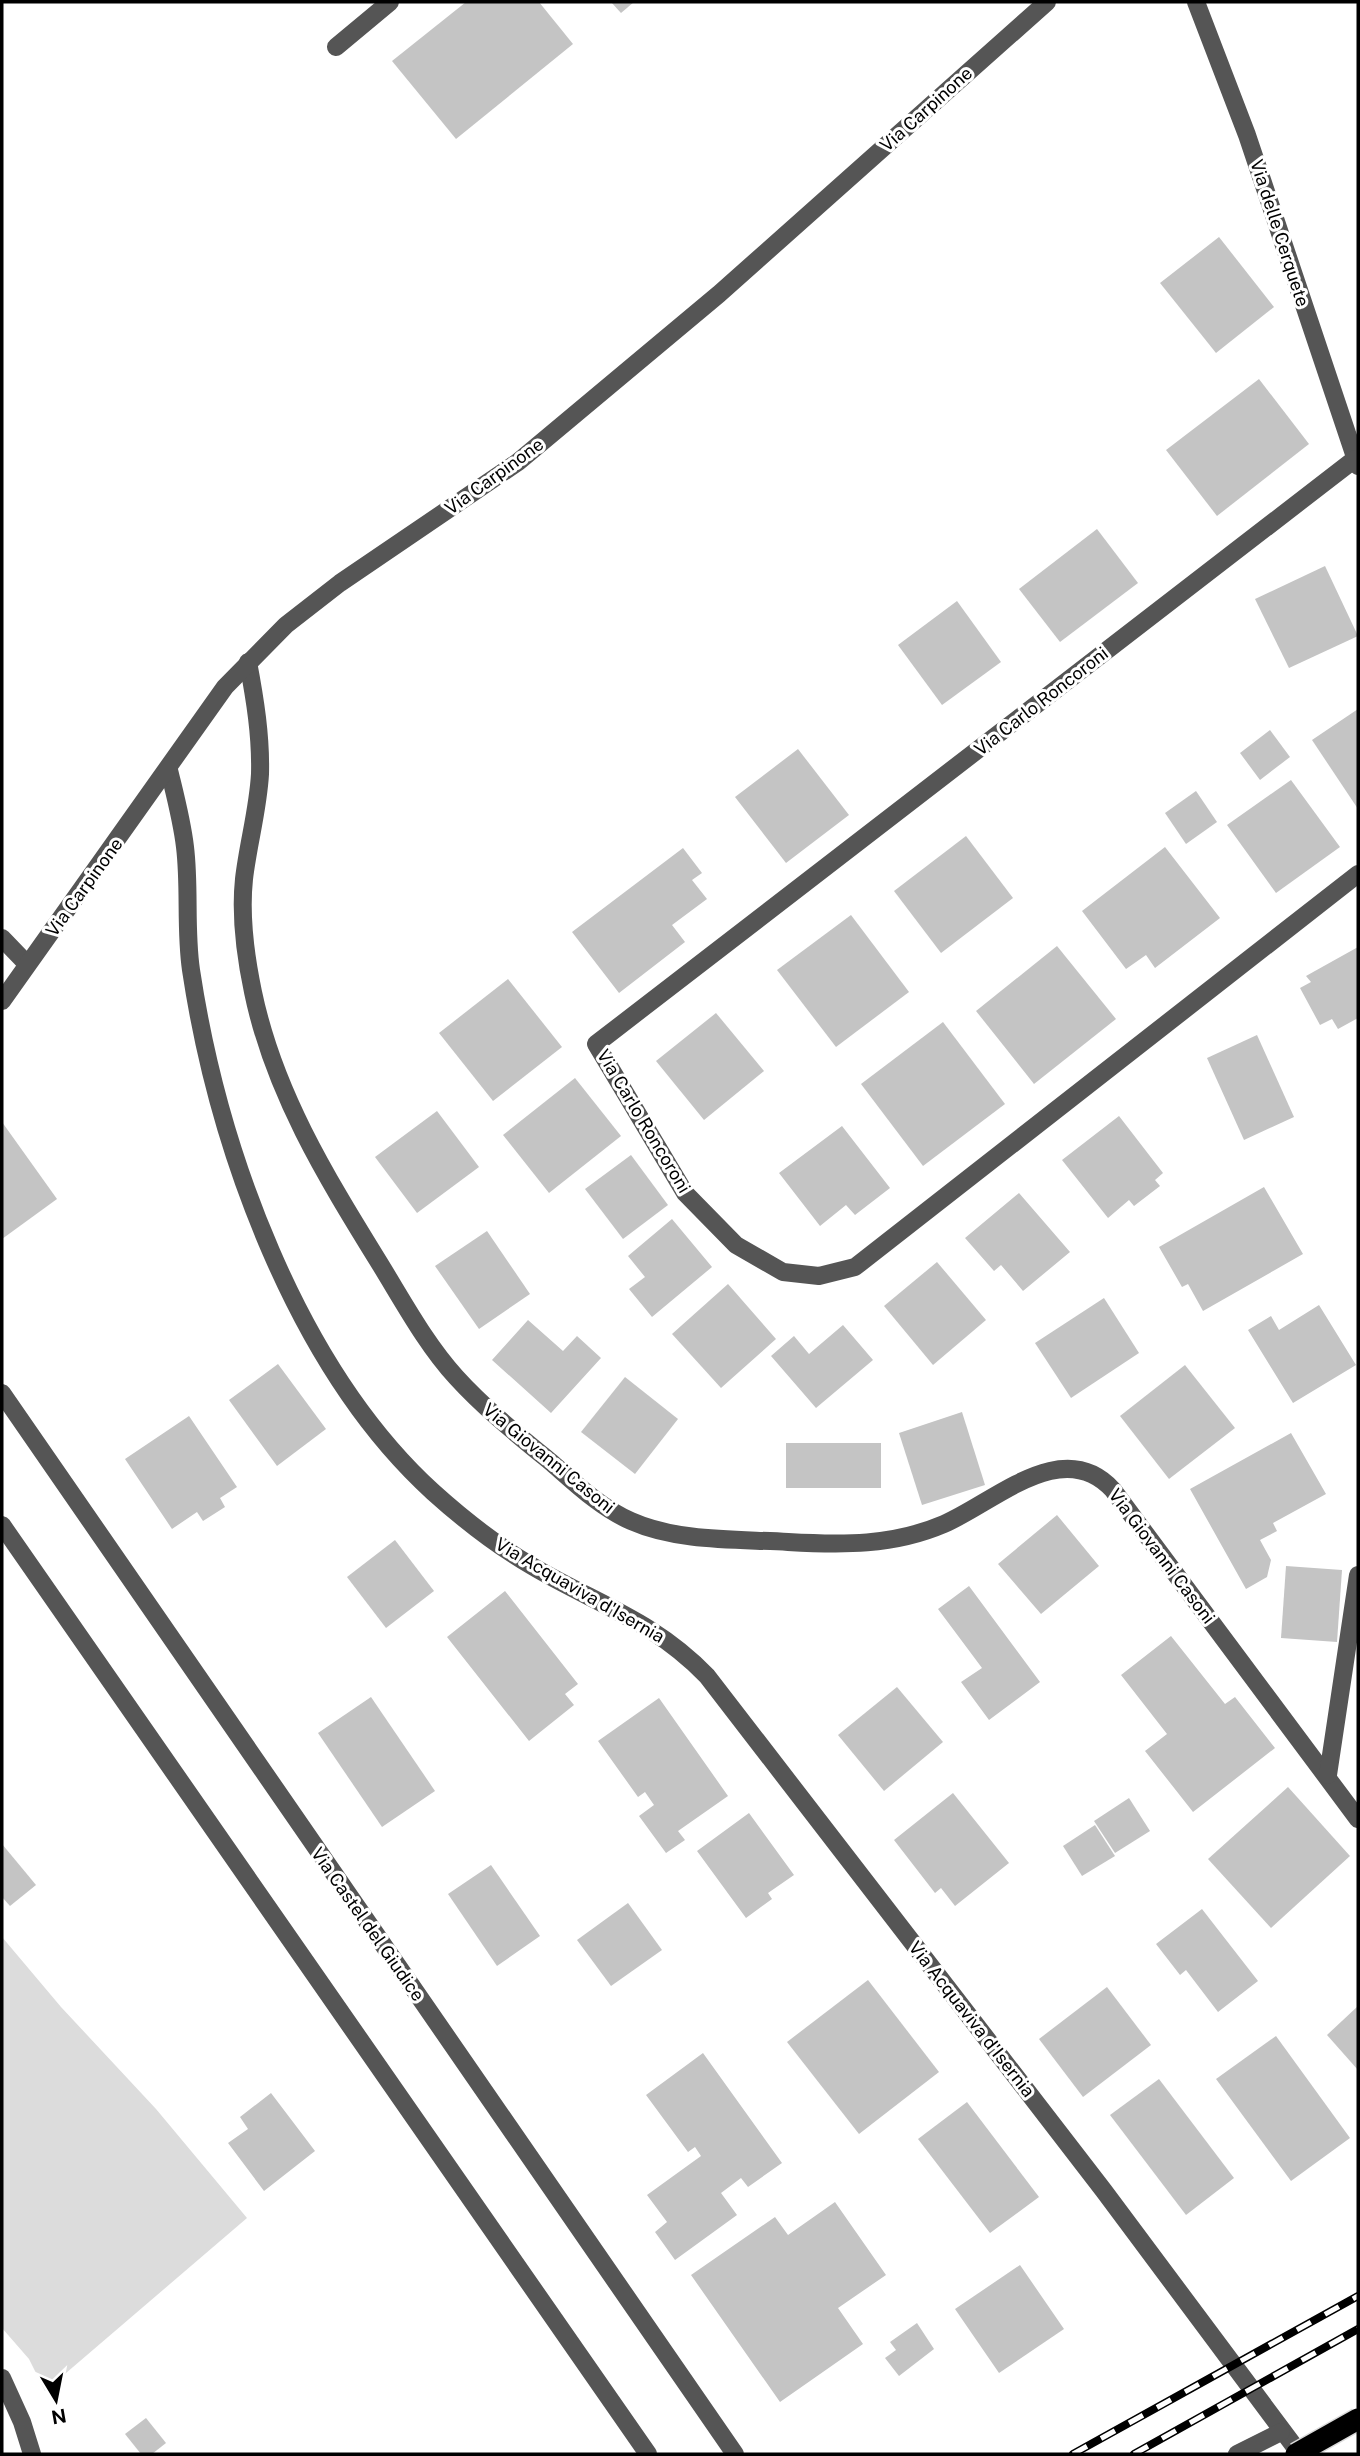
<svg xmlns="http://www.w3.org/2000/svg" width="1360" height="2456" viewBox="0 0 1360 2456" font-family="'Public Sans',sans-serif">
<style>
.green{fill:#dcdcdc}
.building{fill:#c4c4c4}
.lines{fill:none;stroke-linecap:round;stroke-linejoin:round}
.minor{stroke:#555;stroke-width:18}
.rail-casing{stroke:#000;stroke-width:8}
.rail{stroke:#fff;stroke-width:5;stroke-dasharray:16;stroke-linecap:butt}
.highway-bridge-casing{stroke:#dbdbdb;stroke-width:24;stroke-linecap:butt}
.highway-bridge{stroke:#000;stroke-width:21}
.labels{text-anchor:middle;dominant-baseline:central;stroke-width:6;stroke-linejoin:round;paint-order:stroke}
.street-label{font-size:18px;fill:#000;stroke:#fff}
</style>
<rect width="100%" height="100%" fill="#fff"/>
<!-- green -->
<polygon class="green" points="2,1937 61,2007 156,2109 247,2218 45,2391 29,2359 2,2328"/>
<!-- building -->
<g class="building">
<polygon points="466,2 539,2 573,44 456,139 392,61"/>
<polygon points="611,2 634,2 621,13"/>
<polygon points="1219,237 1274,307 1216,353 1160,283"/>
<polygon points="1259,379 1309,444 1217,516 1166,450"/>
<polygon points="1097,529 1138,583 1060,642 1019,589"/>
<polygon points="1325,566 1358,636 1289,668 1255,599"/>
<polygon points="957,601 1001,662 942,705 898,645"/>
<polygon points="1358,709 1358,809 1312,740"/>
<polygon points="1270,730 1290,757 1260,780 1240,753"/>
<polygon points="798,749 849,815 786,863 735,797"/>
<polygon points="1291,780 1340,847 1276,893 1227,825"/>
<polygon points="1196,791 1217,822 1186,844 1165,813"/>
<polygon points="966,836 1013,898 941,953 894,891"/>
<polygon points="1165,847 1220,918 1155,968 1146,955 1126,969 1082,911"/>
<polygon points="683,848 702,873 692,880 707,899 672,925 685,942 619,993 572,932"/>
<polygon points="851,915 909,992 836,1047 777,970"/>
<polygon points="1057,946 1116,1019 1034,1084 976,1011"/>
<polygon points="1358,947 1358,1018 1338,1029 1332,1019 1320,1025 1300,988 1311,982 1306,976"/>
<polygon points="508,979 562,1047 493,1101 439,1033"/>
<polygon points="716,1013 764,1071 704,1120 656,1061"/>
<polygon points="943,1022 1005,1104 923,1166 861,1084"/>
<polygon points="1257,1035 1294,1117 1244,1140 1207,1058"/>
<polygon points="575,1078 621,1136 549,1193 503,1135"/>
<polygon points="437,1111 479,1167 417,1213 375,1157"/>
<polygon points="1119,1116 1163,1173 1155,1180 1160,1186 1134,1206 1129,1200 1108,1218 1062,1160"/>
<polygon points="2,1122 57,1199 2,1239"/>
<polygon points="842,1126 890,1188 855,1215 846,1205 820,1226 779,1173"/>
<polygon points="631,1155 668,1205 623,1239 585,1189"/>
<polygon points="1264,1187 1303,1254 1203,1311 1188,1284 1182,1287 1159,1247"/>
<polygon points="1019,1193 1070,1252 1023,1291 1001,1265 994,1271 965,1238"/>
<polygon points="672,1219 712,1267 652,1317 629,1289 645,1277 628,1256"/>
<polygon points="487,1231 530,1294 479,1329 435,1266"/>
<polygon points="937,1262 986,1320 933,1365 884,1306"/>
<polygon points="728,1284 776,1339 721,1388 672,1334"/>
<polygon points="1104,1298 1139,1353 1071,1398 1035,1343"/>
<polygon points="1319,1305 1356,1365 1293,1403 1248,1330 1271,1316 1279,1330"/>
<polygon points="528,1320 563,1351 577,1336 601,1358 551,1413 492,1360"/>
<polygon points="843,1325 873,1360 816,1408 771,1356 794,1336 809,1354"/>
<polygon points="278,1364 326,1429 277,1466 229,1400"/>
<polygon points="1185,1365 1235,1428 1169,1479 1120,1416"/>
<polygon points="625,1377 678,1419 635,1474 581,1432"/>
<polygon points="962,1412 985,1485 922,1505 899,1433"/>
<polygon points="189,1416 237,1487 220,1498 225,1507 203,1521 197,1512 172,1529 125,1459"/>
<polygon points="1291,1433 1326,1494 1273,1523 1277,1531 1260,1540 1271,1560 1267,1577 1246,1589 1190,1489"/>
<rect x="786" y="1443" width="95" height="45"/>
<polygon points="1057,1515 1099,1566 1041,1614 998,1564"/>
<polygon points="395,1540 434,1591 386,1628 347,1577"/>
<polygon points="1286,1566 1342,1570 1337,1642 1281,1638"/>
<polygon points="969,1586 1040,1682 989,1720 961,1682 982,1668 938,1609"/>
<polygon points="505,1591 578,1684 565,1694 574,1705 529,1741 447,1637"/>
<polygon points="1171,1636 1225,1704 1235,1697 1275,1748 1193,1812 1145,1751 1167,1734 1121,1675"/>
<polygon points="897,1687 943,1742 884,1791 838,1735"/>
<polygon points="371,1697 435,1791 382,1827 318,1733"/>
<polygon points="659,1698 728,1796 678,1831 685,1840 666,1853 639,1816 654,1805 645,1792 638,1797 598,1741"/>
<polygon points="1288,1787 1350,1856 1271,1928 1208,1859"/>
<polygon points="953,1793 1009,1863 955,1906 941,1888 935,1893 894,1840"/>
<polygon points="1129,1798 1150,1831 1115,1853 1094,1821"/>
<polygon points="749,1813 794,1875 768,1893 772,1899 746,1918 697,1851"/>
<polygon points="1095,1825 1115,1856 1082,1876 1063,1846"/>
<polygon points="2,1844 36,1885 10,1906 2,1897"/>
<polygon points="491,1865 540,1936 497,1966 448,1894"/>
<polygon points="628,1903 662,1950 611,1986 577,1940"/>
<polygon points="1202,1909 1258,1981 1218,2012 1186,1970 1180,1975 1156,1944"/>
<polygon points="868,1980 939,2072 859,2134 787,2042"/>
<polygon points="1107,1987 1151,2045 1083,2097 1039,2039"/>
<polygon points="1358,2006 1358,2070 1327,2035"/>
<polygon points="1276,2036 1350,2138 1291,2181 1216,2079"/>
<polygon points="703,2053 782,2163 748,2187 741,2178 721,2193 737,2215 675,2260 655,2232 667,2222 647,2195 701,2156 695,2147 688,2152 646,2095"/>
<polygon points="1159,2079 1234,2178 1186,2215 1110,2115"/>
<polygon points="271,2093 315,2151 264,2191 228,2143 248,2129 240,2117"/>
<polygon points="967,2102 1039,2197 990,2233 918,2139"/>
<polygon points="835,2202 886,2275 838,2308 863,2344 780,2402 691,2275 775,2217 788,2235"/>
<polygon points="1020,2265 1064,2329 999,2373 955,2309"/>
<polygon points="917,2323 934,2349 899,2376 885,2358 896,2350 890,2342"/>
<polygon points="146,2418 166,2443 152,2454 141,2454 125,2434"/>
</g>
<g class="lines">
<!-- minor -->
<g class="minor">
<polyline points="1196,2 1247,135 1358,466"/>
<polyline points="336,47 390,2"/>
<polyline points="1355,459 596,1044 685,1193 736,1245 783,1272 819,1276 855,1267 1358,874"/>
<path d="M248 662C255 699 261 736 260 774 258 810 248 844 244 879 240 917 245 954 253 992 274 1093 327 1178 380 1264 404 1303 426 1344 456 1377 485 1409 519 1436 552 1463 576 1484 601 1508 631 1521 678 1542 738 1539 788 1542 842 1545 893 1546 944 1524 995 1502 1063 1435 1113 1490L1358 1819"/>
<path d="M169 770C175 795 182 821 185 847 190 888 185 929 191 970 218 1149 297 1368 433 1492 464 1520 496 1545 532 1566 596 1604 653 1620 707 1676L1104 2191 1300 2454"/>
<polyline points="2,938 27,964"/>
<polyline points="2,1001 225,687 286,625 340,583 518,462 719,294 1047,2"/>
<polyline points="2,1393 735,2454"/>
<polyline points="2,1525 648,2454"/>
<polyline points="1328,1775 1358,1575"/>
<polyline points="2,2378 22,2422 32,2454"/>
<polyline points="1237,2454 1281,2432"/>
</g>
<defs>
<g id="rail">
<polyline points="1073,2454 1358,2296"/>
<polyline points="1134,2454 1358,2329"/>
</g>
</defs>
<!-- rail casing -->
<use href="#rail" class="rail-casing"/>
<!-- rail -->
<use href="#rail" class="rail"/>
<defs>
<polyline id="highway-bridge" points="1296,2454 1358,2419"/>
</defs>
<!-- highway-bridge casing -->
<use href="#highway-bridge" class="highway-bridge-casing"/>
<!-- highway-bridge -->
<use href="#highway-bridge" class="highway-bridge"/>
</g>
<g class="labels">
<!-- street labels -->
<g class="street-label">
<text transform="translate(926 109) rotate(-42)">Via Carpinone</text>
<text transform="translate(1280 233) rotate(72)">Via delle Cerquete</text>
<text transform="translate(494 476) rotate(-36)">Via Carpinone</text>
<text transform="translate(1041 701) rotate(-38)">Via Carlo Roncoroni</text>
<text transform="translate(84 887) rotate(-54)">Via Carpinone</text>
<text transform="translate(644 1121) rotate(59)">Via Carlo Roncoroni</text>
<text transform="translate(549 1458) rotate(39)">Via Giovanni Casoni</text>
<text transform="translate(1162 1556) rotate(53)">Via Giovanni Casoni</text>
<text transform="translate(580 1590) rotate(30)">Via Acquaviva d'Isernia</text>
<text transform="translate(368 1924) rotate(55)">Via Castel del Giudice</text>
<text transform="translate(972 2019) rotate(52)">Via Acquaviva d'Isernia</text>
</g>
</g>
<!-- border -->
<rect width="1360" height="2456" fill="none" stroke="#000000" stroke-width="7"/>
<!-- north arrow -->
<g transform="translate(56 2400) rotate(170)" stroke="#ffffff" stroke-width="5" paint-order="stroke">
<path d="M0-5L12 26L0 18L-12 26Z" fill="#000000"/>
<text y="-10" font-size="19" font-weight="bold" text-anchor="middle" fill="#000000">N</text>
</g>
</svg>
